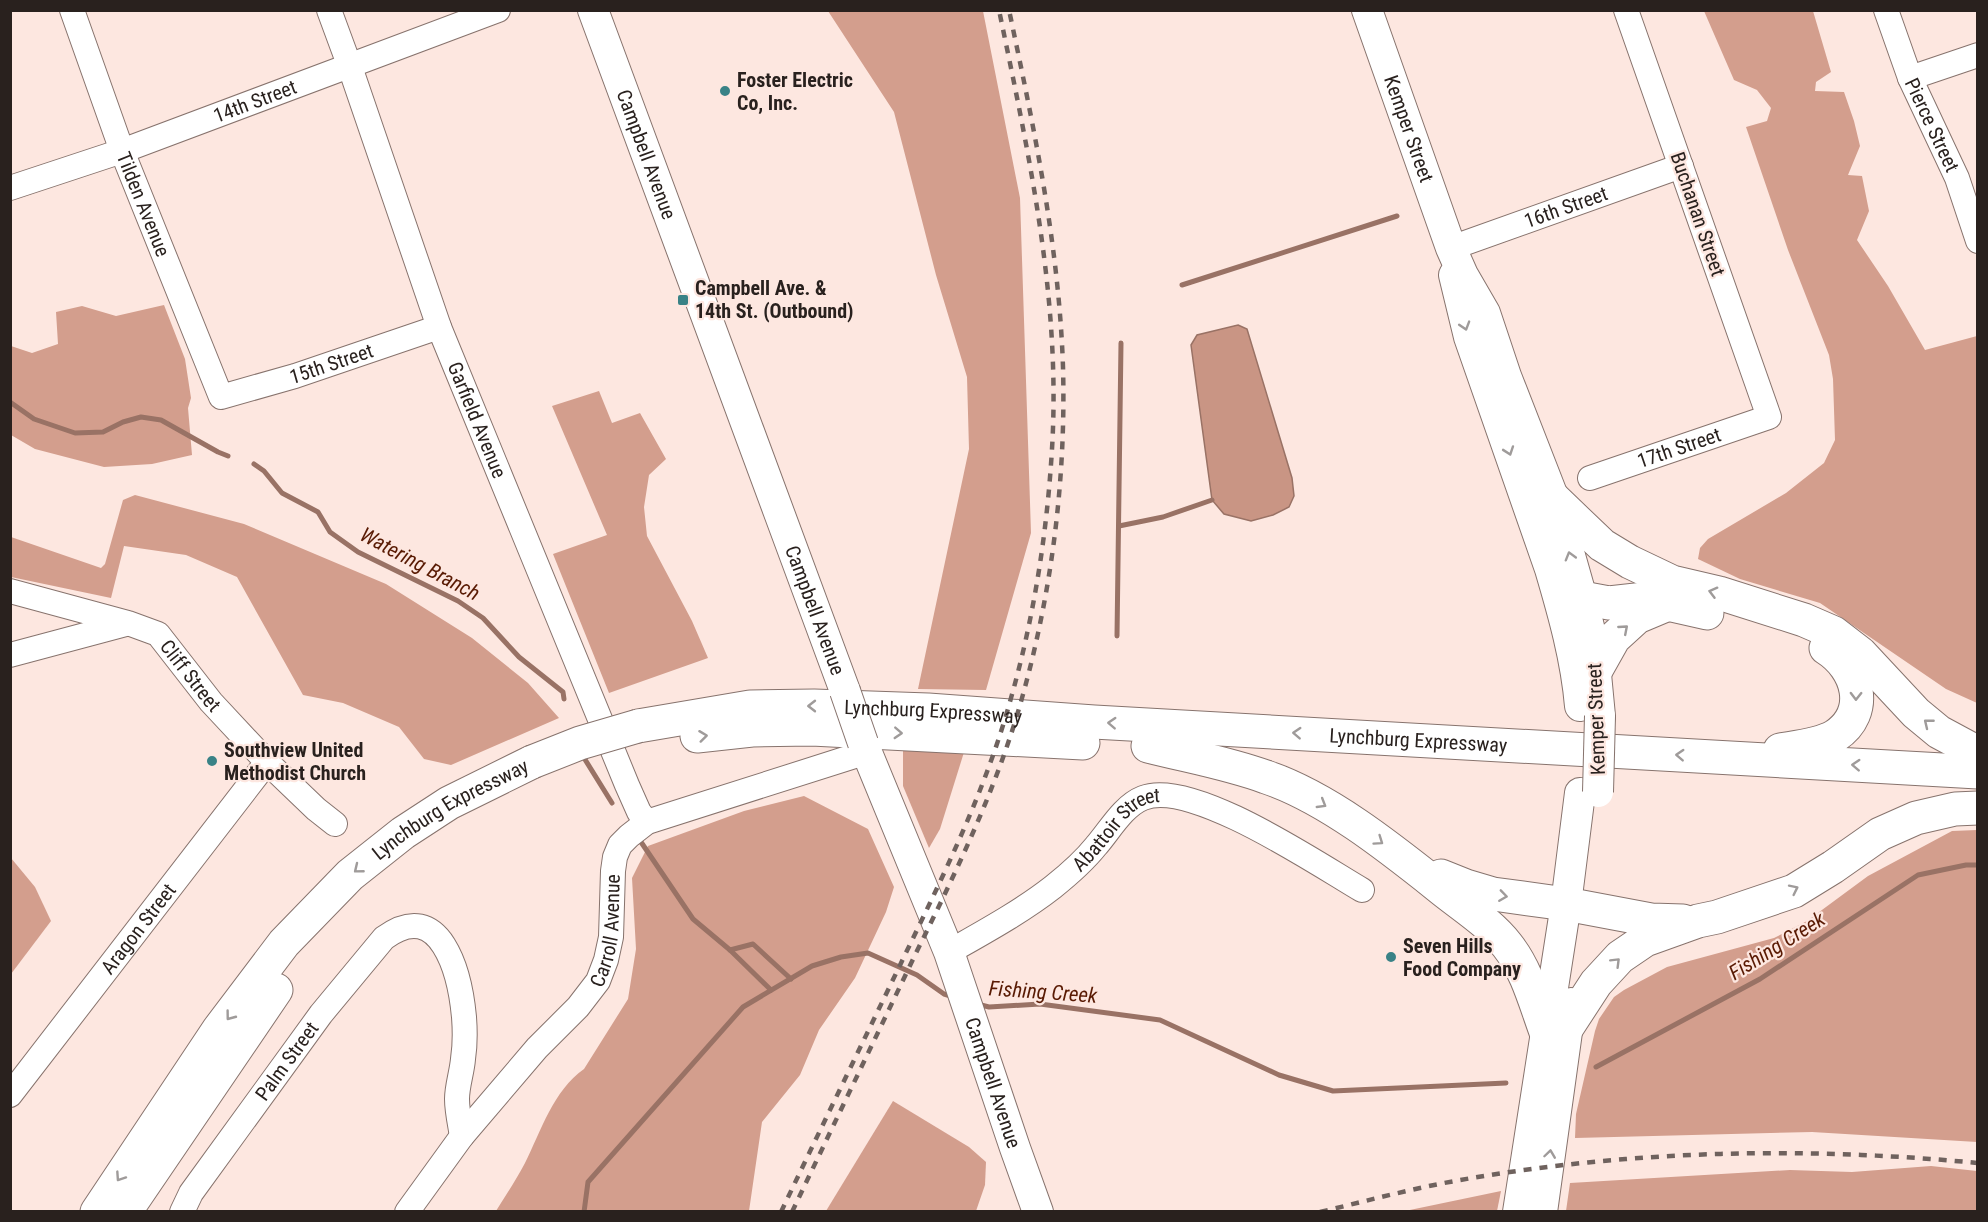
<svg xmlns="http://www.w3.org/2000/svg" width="1988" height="1222" viewBox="0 0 1988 1222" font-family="'Roboto Condensed',sans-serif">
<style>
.forest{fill:#d39e8d}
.water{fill:#c99584;stroke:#997265;stroke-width:1.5}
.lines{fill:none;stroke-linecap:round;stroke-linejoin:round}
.stream{stroke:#997265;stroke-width:5}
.minor-casing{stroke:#87736d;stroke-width:26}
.major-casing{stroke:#87736d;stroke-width:32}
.highway-casing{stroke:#87736d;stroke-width:35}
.minor{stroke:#fff;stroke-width:24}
.major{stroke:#fff;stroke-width:30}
.highway{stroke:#fff;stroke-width:33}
.rail{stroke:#6f625e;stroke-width:4.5;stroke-dasharray:8 8;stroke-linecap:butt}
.major-bridge-casing{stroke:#87736d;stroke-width:32;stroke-linecap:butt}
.highway-bridge-casing{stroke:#87736d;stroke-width:35;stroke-linecap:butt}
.major-bridge{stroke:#fff;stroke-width:30}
.highway-bridge{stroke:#fff;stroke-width:33}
.oneway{stroke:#9f9b9a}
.poi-dot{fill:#398286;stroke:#fde7e0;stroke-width:2}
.labels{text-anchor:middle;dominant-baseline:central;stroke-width:4.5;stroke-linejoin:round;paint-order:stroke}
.poi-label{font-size:20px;font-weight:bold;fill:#29211e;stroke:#fde7e0;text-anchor:start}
.street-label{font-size:20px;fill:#29211e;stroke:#fde7e0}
.water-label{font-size:21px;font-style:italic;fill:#591a03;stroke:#fde7e0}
</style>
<rect width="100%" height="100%" fill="#fde7e0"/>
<!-- forest -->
<g class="forest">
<polygon points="828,11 983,11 1020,198 1031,533 986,690 918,689 969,449 967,377 936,275 894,112"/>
<polygon points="1704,11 1813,11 1831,72 1816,82 1815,91 1844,92 1854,121 1860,146 1848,175 1862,176 1869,211 1857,240 1888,286 1925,350 1977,336 1977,703 1946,689 1820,603 1740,579 1698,559 1700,548 1708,539 1786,493 1824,463 1835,440 1833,379 1829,355 1788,250 1746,127 1767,121 1771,108 1757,90 1734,80"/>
<polygon points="164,305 185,359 191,398 188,408 192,455 152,464 104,467 35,449 11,435 11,346 32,353 58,344 56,312 82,306 116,316"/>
<polygon points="599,391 612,423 640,413 666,459 649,475 644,507 647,536 692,621 708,658 609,693 553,554 607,535 552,406"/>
<polygon points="135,495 244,524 386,584 472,638 528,683 559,718 451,765 424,759 399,727 343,703 303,695 237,577 186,555 124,546 111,598 11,577 11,537 101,568 105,564 123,500"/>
<polygon points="903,741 965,749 940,829 929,848 903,786"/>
<path d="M804 796 868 829 894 887 886 912 855 978 819 1030 800 1075 762 1122 749 1211H496C506 1195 516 1180 525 1163 541 1131 553 1091 584 1069L628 999 636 949 632 878 648 846 744 811Z"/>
<polygon points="1977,830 1977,1142 1812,1132 1575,1138 1576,1114 1595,1031 1599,1019 1614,997 1624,990 1667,967 1774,938 1807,921 1868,876 1952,831"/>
<polygon points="11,858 35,887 51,921 11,974"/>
<polygon points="893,1101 969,1147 986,1162 985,1185 976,1211 826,1211"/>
<polygon points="1931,1166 1977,1171 1977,1211 1566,1211 1570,1183 1790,1170 1852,1172"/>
<polygon points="1501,1191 1497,1211 1405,1211"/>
</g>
<!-- water -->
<polygon class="water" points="1238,325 1247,329 1292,478 1294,496 1289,507 1273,515 1251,521 1224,514 1212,500 1191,345 1197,335"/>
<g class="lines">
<!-- stream -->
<g class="stream">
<polyline points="1182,285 1397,216"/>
<polyline points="10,402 34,419 75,433 103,432 123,422 141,417 161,420 218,452 228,456"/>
<polyline points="254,464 264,471 282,493 318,512 330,532 358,552 458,601 483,618 519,657 563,692 564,699"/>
<polyline points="1119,526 1163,517 1212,500"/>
<polyline points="1117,636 1121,343"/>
<polyline points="581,753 612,803"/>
<polyline points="641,842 693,919 730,950 771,990"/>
<polyline points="730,950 753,944 791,979"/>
<polyline points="977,1004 989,1007 1040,1004 1160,1020 1279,1075 1333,1091 1506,1083"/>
<polyline points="1596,1067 1760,979 1918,875 1966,865 1978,865"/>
<polyline points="584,1212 588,1182 743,1007 812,966 841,957 868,953 917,975 944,994 954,997"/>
</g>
<defs>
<g id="minor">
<path id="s1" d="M72 10 122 151 221 397 295 376 439 327"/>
<path id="s2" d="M329 10 350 67 439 327 627 785 639 812 647 822"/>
<path id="s3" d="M1886 10 1910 78 1957 178 1978 241"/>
<polyline points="1910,78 1978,55"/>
<path id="s4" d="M10 188 122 151 498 10"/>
<path id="s5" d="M1451 248 1681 166"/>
<path id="s6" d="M1590 478 1769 417 1626 10"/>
<path id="s7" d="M10 591 128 623 158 634 211 702 267 762 316 809 335 824"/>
<polyline points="10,655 126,624"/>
<path id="s8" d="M949 952C984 932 1021 912 1053 887 1068 875 1084 861 1096 846 1110 830 1123 806 1143 798 1191 778 1319 865 1362 890"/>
<path id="s9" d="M10 1095 267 762"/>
<path id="s10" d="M182 1212 191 1193 321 1014 384 938C441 896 460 974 464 1017 465 1030 465 1046 463 1059 462 1072 457 1086 457 1099 457 1111 460 1124 462 1136"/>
<path id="s11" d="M407 1212 462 1136 537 1048 578 1007 598 981 606 960 611 937 613 871 615 857 620 845 629 836 647 822 867 752"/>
</g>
<g id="major">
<path id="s12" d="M593 10 845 691"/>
<path id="s13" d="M1367 10 1451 248 1463 275 1485 313 1506 376 1554 499 1582 598 1593 643 1600 716"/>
<path d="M1454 275 1469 337 1550 569C1563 613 1576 659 1580 706"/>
<path id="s14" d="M863 743 949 952 1015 1148 1038 1212"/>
<polyline points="1518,1212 1566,904 1580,793"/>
<polyline points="1542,1212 1571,1003"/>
</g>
<g id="highway">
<polyline points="1554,499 1602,545 1630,562 1672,582 1719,593 1804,620 1834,633 1860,653 1916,713 1939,732 1978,753"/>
<polyline points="1582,598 1609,603 1645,599 1707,613"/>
<polyline points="1596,670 1614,638 1637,617 1668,604"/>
<path id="s15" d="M638 726 750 707 814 706 928 710 1094 722 1978 772"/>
<polyline points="697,736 752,730 812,729 1083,743"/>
<path d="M1148 746C1187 756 1228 763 1266 777 1326 797 1389 847 1438 886 1461 905 1489 922 1507 945 1527 970 1535 1002 1546 1032"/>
<path d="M1780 750C1798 747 1820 745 1835 736 1871 712 1858 668 1826 648"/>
<polyline points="1441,876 1466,886 1493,894 1566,904 1651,920 1683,921"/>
<polyline points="1568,1026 1596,983 1620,957 1645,940 1698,921 1717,917 1794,891 1833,867 1880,834 1916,818 1955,809 1978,808"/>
<path id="s16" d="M97 1212 219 1029 284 943 350 875 403 833 449 803 532 762"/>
<polyline points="125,1212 276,990"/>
</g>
</defs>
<!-- minor casing -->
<use href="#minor" class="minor-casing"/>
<!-- major casing -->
<use href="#major" class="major-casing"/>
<!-- highway casing -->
<use href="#highway" class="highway-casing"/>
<!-- minor -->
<use href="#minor" class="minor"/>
<!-- major -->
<use href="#major" class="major"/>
<!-- highway -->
<use href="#highway" class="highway"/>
<!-- rail -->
<g class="rail">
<path d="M781 1212C821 1128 862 1044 902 961 943 876 986 790 1011 698 1034 617 1047 533 1052 449 1061 300 1029 155 999 10"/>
<path d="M792 1212C833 1126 874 1041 915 955 956 872 997 788 1022 698 1052 591 1066 478 1063 367 1059 246 1034 128 1009 10"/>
<path d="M1320 1212C1362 1202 1403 1191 1444 1183 1620 1150 1800 1146 1978 1163"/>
</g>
<defs>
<g id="major-bridge">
<polyline points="845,691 863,743"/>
<polyline points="1598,792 1600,716"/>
</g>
<polyline id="highway-bridge" points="532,762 580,743 638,726"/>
</defs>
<!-- major-bridge casing -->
<use href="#major-bridge" class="major-bridge-casing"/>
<!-- highway-bridge casing -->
<use href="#highway-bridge" class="highway-bridge-casing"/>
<!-- major-bridge -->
<use href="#major-bridge" class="major-bridge"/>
<!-- highway-bridge -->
<use href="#highway-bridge" class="highway-bridge"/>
</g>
<!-- one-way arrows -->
<defs><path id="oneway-chevron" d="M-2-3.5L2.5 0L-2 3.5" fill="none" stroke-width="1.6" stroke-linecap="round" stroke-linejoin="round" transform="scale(1.5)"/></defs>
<g class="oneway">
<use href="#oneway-chevron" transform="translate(1465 326) rotate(73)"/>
<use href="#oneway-chevron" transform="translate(1509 451) rotate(71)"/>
<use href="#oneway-chevron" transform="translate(1570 556) rotate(-106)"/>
<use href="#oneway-chevron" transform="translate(1713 592) rotate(-165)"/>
<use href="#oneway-chevron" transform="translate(1624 629) rotate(-41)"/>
<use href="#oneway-chevron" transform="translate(1856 696) rotate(91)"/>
<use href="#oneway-chevron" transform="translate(812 706) rotate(-180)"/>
<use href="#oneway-chevron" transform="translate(1112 723) rotate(-177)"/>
<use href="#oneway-chevron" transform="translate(1928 723) rotate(-141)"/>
<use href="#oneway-chevron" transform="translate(898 733) rotate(3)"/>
<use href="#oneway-chevron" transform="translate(1297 733) rotate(-177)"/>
<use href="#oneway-chevron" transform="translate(703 736) rotate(-7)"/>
<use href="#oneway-chevron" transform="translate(1680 755) rotate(-177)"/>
<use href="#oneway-chevron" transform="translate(1856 765) rotate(-177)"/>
<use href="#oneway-chevron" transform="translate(1322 804) rotate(31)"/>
<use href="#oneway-chevron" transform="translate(1379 841) rotate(35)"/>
<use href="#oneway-chevron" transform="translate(358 869) rotate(141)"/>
<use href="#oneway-chevron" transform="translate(1794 889) rotate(-26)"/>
<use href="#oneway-chevron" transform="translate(1503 896) rotate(8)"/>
<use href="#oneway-chevron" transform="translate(1616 962) rotate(-45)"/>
<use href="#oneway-chevron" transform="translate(230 1016) rotate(127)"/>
<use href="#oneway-chevron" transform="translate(1550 1154) rotate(-82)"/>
<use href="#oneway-chevron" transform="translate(120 1177) rotate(124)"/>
</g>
<!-- markers -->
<g class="poi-dot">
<circle cx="725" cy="91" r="6"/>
<rect x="677" y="294" width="12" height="12" rx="3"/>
<circle cx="212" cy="761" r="6"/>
<circle cx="1391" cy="957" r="6"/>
</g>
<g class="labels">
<!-- poi labels -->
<g class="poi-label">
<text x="737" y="80">Foster Electric<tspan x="737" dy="23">Co, Inc.</tspan></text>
<text x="695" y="288">Campbell Ave. &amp;<tspan x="695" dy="23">14th St. (Outbound)</tspan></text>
<text x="224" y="750">Southview United<tspan x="224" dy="23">Methodist Church</tspan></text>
<text x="1403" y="946">Seven Hills<tspan x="1403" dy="23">Food Company</tspan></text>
</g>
<!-- street labels -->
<g class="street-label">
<text stroke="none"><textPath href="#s4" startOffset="260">14th Street</textPath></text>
<text stroke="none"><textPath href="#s3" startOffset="124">Pierce Street</textPath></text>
<text stroke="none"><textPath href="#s13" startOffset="126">Kemper Street</textPath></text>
<text stroke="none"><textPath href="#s12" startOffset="154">Campbell Avenue</textPath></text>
<text stroke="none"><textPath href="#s1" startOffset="207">Tilden Avenue</textPath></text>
<text stroke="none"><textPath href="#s5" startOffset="122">16th Street</textPath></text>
<text transform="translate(1698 214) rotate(71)">Buchanan Street</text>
<text stroke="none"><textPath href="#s1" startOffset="530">15th Street</textPath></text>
<text stroke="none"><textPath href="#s2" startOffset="436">Garfield Avenue</textPath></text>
<text stroke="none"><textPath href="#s6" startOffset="94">17th Street</textPath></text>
<text stroke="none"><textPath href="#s12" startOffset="640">Campbell Avenue</textPath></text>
<text stroke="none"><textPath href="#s7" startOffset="207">Cliff Street</textPath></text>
<text stroke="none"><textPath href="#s15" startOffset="297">Lynchburg Expressway</textPath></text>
<text transform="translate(1596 719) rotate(-92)">Kemper Street</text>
<text stroke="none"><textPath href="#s15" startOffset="783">Lynchburg Expressway</textPath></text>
<text stroke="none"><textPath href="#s16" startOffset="543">Lynchburg Expressway</textPath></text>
<text stroke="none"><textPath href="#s8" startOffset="210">Abattoir Street</textPath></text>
<text stroke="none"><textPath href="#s9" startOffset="210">Aragon Street</textPath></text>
<text stroke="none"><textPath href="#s11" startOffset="352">Carroll Avenue</textPath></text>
<text stroke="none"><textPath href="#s10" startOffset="184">Palm Street</textPath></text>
<text stroke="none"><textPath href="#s14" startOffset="364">Campbell Avenue</textPath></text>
</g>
<!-- water labels -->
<g class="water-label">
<text transform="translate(420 564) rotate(28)">Watering Branch</text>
<text transform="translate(1777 946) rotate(-32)">Fishing Creek</text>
<text transform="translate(1043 992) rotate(4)">Fishing Creek</text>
</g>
</g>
<!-- border -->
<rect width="1988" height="1222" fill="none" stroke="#29211e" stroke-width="24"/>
</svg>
